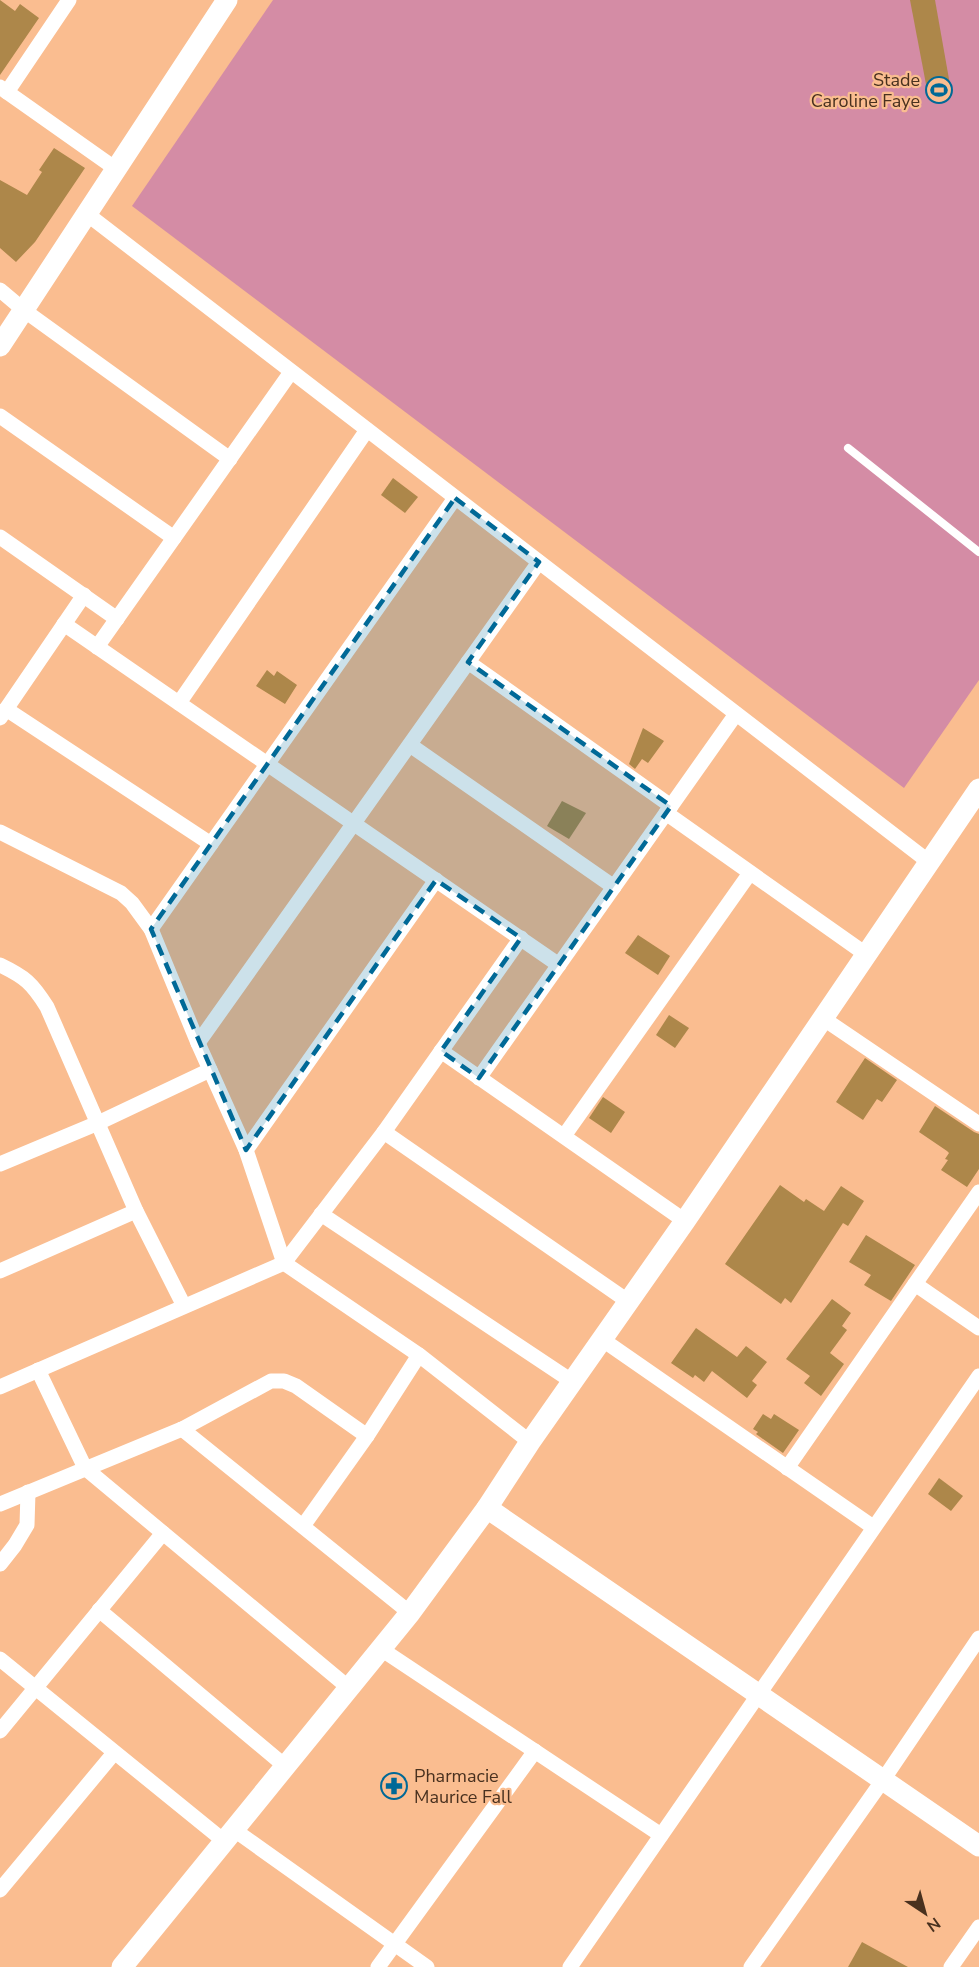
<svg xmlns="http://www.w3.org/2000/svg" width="979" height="1967" viewBox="0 0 979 1967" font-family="'Nunito Sans',sans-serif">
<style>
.green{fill:#d48ca5}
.building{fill:#ad874a}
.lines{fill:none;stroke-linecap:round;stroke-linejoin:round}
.lane{stroke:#fff;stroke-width:8}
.street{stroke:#fff;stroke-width:15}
.secondary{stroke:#fff;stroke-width:21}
.marked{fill:#006997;fill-opacity:0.2;stroke:#006997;stroke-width:4.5;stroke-dasharray:12 8;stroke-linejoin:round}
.labels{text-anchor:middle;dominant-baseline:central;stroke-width:4.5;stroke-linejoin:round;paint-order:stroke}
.poi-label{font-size:18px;fill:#49311f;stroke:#fabd90;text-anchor:end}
</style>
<rect width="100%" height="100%" fill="#fabd90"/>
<!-- green -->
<polygon class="green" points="273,0 979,0 979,680 904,788 132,206"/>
<!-- building -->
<g class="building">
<polygon points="0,0 15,11 20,4 39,18 0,75"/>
<polygon points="910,0 935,0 952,96 929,100"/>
<polygon points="54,148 85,168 35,242 16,262 0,248 0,180 27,195 42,172 39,170"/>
<polygon points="393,478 418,497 405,513 381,495"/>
<polygon points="267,670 274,676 277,671 297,685 285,704 256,686"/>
<polygon points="643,728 664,741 648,763 642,759 635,769 629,764"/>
<polygon points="562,801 586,813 569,839 547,826"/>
<polygon points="638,935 670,956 658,975 625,953"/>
<polygon points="669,1015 689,1028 675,1048 656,1035"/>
<polygon points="865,1058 897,1080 882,1102 877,1099 863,1120 836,1102"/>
<polygon points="603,1097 625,1112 611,1133 589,1118"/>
<polygon points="935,1106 974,1132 979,1134 979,1169 967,1187 941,1170 948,1160 945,1159 949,1153 947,1151 919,1132"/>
<polygon points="780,1185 804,1202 806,1199 824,1211 841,1186 864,1201 848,1226 843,1223 791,1303 785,1298 781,1304 725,1264"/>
<polygon points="866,1235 915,1265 891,1301 864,1285 871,1275 849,1262"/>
<polygon points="832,1299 851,1313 842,1326 847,1330 830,1353 844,1364 821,1396 804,1383 810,1376 786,1359"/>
<polygon points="696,1328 737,1357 746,1346 767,1362 752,1381 757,1385 747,1398 712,1371 704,1382 695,1375 693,1378 671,1363"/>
<polygon points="763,1414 771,1419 774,1414 799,1430 783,1453 756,1434 758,1432 753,1429"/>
<polygon points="939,1478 963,1496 951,1511 928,1494"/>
<polygon points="862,1942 908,1967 848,1967"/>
</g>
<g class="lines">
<!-- lane -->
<polyline class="lane" points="848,448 979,552"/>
<!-- street -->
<g class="street">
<polyline points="0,87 116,169"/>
<polyline points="7,92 69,0"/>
<polyline points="87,214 929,862"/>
<polyline points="0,290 25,311 230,459"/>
<polyline points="0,416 174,538"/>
<polyline points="0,537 117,619"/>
<polyline points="64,624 559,965"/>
<polyline points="97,647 291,372"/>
<polyline points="468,662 671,806"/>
<polyline points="179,703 367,430"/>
<polyline points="6,709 211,844"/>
<polyline points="0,718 84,595"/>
<polyline points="410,745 614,887"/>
<polyline points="666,813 867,955"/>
<polyline points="0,832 121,893 132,903 151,929 198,1043 246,1150 284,1263 419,1355 530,1442"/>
<polyline points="151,929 455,498"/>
<path d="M0 965C25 977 32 983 47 1007L136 1211 184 1306"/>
<polyline points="824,1019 979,1124"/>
<polyline points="198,1043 539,562"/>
<polyline points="441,1051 685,1221"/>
<polyline points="479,1078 736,714"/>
<polyline points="384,1132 629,1302"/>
<polyline points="564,1136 750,873"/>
<polyline points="246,1150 436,880"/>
<polyline points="0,1164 98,1123 210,1070"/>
<polyline points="321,1214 573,1382"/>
<polyline points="0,1271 136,1211"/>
<polyline points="915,1284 979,1328"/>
<polyline points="603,1340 873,1527"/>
<polyline points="38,1370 85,1468 349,1688"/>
<polyline points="0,1387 284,1263 384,1132 521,938"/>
<polyline points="182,1429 410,1613"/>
<polyline points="787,1468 979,1192"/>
<polyline points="0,1504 182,1429 271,1381 284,1381 296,1386 367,1436"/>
<polyline points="303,1526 367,1436 419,1355"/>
<polyline points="0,1564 15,1545 27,1525 28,1492"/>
<polyline points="99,1610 285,1766"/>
<polyline points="381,1649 661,1835"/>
<polyline points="0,1659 224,1841"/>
<polyline points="0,1731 163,1533"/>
<polyline points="233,1829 427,1967"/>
<polyline points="0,1890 114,1753"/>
<polyline points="378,1967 535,1751"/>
<polyline points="570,1967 979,1376"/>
<polyline points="751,1967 883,1780 979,1638"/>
<polyline points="951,1967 979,1927"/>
</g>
<!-- secondary -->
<g class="secondary">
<polyline points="0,346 227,0"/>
<polyline points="487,1508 979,1846"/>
<polyline points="122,1967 410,1613 487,1508 530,1442 685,1221 979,789"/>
</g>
</g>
<!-- marked area -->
<path class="marked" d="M455 498 539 562 468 662 671 806 479 1078 441 1051 521 938 436 880 246 1150 151 929Z"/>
<!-- icons -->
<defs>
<symbol id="stadium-ring" viewBox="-11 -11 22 22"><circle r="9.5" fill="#fabd90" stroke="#006997" stroke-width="1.5"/><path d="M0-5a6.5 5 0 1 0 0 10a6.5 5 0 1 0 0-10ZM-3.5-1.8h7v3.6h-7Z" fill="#006997"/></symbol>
<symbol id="pharmacy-ring" viewBox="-11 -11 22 22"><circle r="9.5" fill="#fabd90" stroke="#006997" stroke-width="1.5"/><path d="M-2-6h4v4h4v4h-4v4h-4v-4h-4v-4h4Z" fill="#006997"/></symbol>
</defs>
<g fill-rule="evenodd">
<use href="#stadium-ring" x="924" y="75" width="30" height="30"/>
<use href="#pharmacy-ring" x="379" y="1771" width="30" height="30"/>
</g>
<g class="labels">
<!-- poi labels -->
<g class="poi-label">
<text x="920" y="80">Stade<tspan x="920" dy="21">Caroline Faye</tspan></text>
<text x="414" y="1776" text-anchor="start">Pharmacie<tspan x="414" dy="21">Maurice Fall</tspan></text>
</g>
</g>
<!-- north arrow -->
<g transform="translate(925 1913) rotate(144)" stroke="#fabd90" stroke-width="4.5" paint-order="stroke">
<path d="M0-4.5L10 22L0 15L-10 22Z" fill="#49311f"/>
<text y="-9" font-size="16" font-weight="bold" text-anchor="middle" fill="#49311f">N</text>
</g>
</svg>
